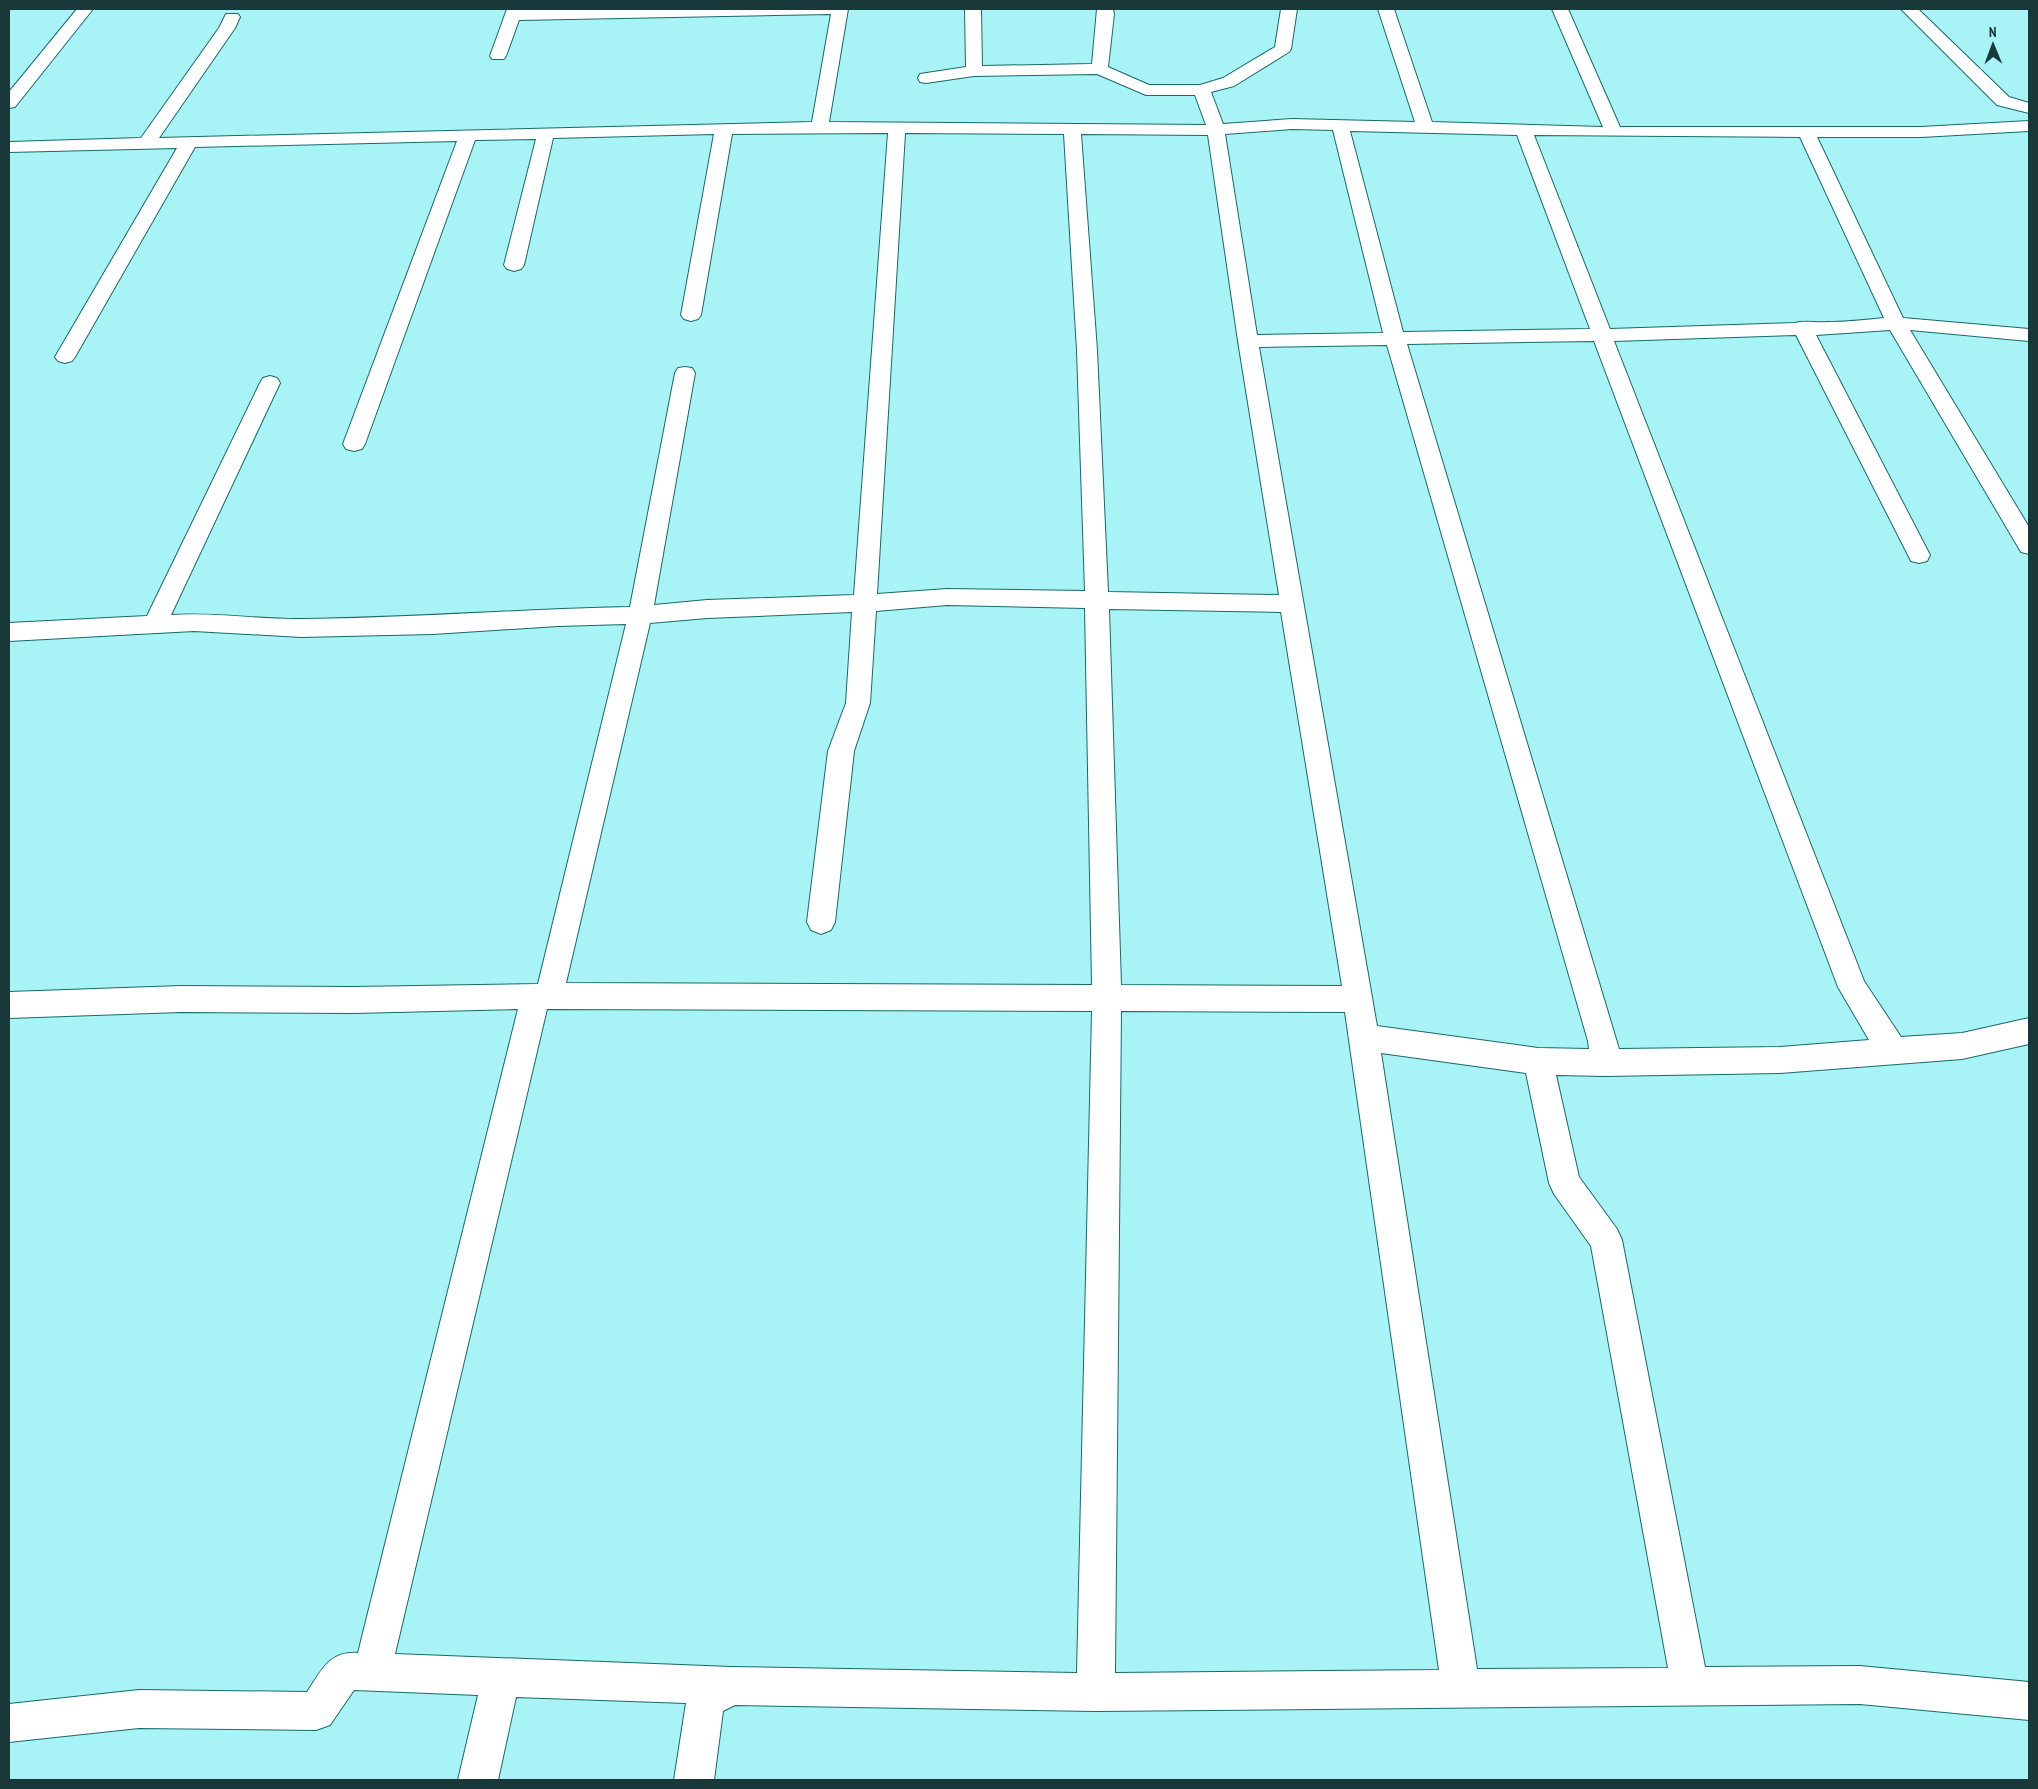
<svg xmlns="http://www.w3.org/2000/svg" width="2038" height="1789" viewBox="0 0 2038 1789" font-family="'PT Sans Narrow',sans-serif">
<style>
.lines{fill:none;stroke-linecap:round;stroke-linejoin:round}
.minor-casing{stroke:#17696b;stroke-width:2}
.minor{fill:#fff;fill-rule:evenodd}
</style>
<rect width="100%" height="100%" fill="#a8f3f5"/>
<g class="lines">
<defs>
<g id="minor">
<polygon points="77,9 93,9 15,107 9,108 9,92"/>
<path d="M507 9H848L829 122 1206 125 1195 95H1146L1097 74 974 76 926 83 920 82 918 78 920 74 966 67 965 9H981L982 66 1092 64 1097 9H1113L1114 14 1108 67 1149 85H1200L1223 78 1275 47 1281 9H1297L1291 49 1289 52 1234 86 1211 92 1223 124 1292 119 1415 122 1378 9H1394L1432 122 1603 127 1552 9H1568L1620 127H1921L2029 121V131L1921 137H1817L1903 318 2029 329V341L1910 330 2029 527V554L2021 552 1890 330 1816 335 1930 555 1927 561 1919 563 1911 561 1908 555 1796 335 1614 341 1864 981 1901 1037 1962 1033 2029 1018V1044L1962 1059 1780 1073 1606 1076 1556 1075 1579 1177 1617 1229 1622 1240 1705 1667 1860 1666 2029 1682V1720L1860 1704 1096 1711 735 1705 723 1711 714 1780H674L686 1703 516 1697 498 1780H458L478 1695 354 1690 330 1725 316 1730 139 1728 9 1742V1704L139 1690 307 1692C322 1670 329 1651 358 1653L518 1009 354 1013 181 1012 9 1018V992L181 986 354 987 538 984 626 624 558 626 433 634 301 637 194 631 9 641V623L147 616 260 383 263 378 270 376 277 378 280 383 171 615C216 612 260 620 304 619 413 618 521 609 630 607L675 373 678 368 685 367 692 368 695 373 654 605 707 600 854 595 888 133 732 134 701 315 698 319 691 321 684 319 681 315 714 134 553 138 524 265 521 269 514 271 507 269 504 265 536 139 475 140 365 444 362 449 354 451 346 449 343 444 457 141 195 147 75 357 72 361 65 363 58 361 55 357 177 148 9 152V142L141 138 219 28 226 14H238L240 17 235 28 159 138 812 122 831 14 519 20 506 56 504 59H492L490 56ZM1292 129 1333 130 1383 333 1257 335 1225 134ZM1350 131 1517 135 1590 329 1403 332ZM905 133 1064 134 1077 350 1085 591 947 589 877 594ZM1081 134 1208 135 1238 341 1279 595 1108 592 1097 350ZM1534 135 1800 137 1884 318C1865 320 1846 322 1827 322 1816 323 1804 320 1795 323L1610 329ZM1594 341 1838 987 1869 1040 1780 1047 1619 1049 1407 344ZM1387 345 1588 1041 1589 1049 1538 1048 1377 1026 1259 347ZM947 605 1085 608 1092 985 566 983 650 623 707 618 852 612 846 703 828 751 807 922 811 930 821 934 831 930 835 922 854 751 870 703 876 611ZM1109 609 1281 612 1342 986 1121 985ZM547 1009 1092 1011 1077 1673 731 1667 395 1654ZM1121 1011 1345 1012 1439 1670 1115 1673ZM1381 1053 1526 1073 1549 1183 1554 1194 1591 1246 1668 1668 1477 1669Z"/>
<polygon points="1901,9 1918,9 2009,97 2029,103 2029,113 1997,105"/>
</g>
</defs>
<!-- minor casing -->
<use href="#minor" class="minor-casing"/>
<!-- minor -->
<use href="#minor" class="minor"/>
</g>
<!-- border -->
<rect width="2038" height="1789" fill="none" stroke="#193839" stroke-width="20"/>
<!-- north arrow -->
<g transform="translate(1993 45) rotate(359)" stroke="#a8f3f5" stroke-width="4" paint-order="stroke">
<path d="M0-4L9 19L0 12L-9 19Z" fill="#193839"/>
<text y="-8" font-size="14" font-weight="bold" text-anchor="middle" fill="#193839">N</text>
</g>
</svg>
